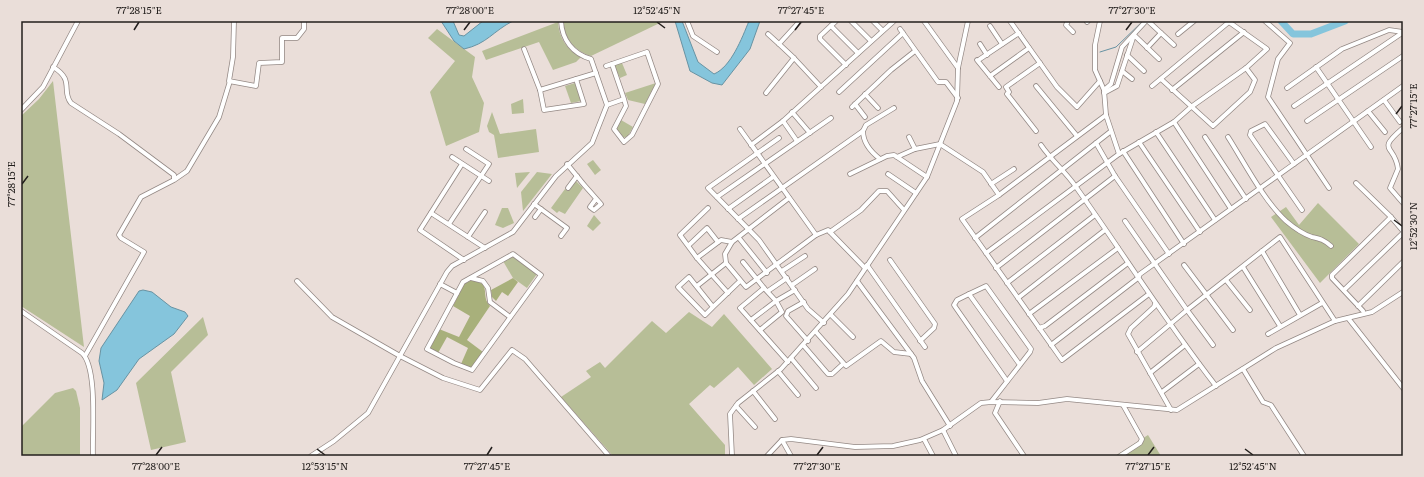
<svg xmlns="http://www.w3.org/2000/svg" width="1424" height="477" viewBox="0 0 1424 477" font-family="Literata,serif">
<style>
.green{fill:#b7be97}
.forest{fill:#a8b07b}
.water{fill:#85c5dc;stroke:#6893a3}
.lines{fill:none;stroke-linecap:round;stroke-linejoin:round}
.stream{stroke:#6893a3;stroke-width:1}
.river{stroke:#85c5dc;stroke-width:7}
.minor-casing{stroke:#948985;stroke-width:5.5}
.minor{stroke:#fff;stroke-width:4}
.ticks{fill:none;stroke:#231f1d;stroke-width:1.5}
.neatline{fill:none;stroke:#231f1d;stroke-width:1.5}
.ticks-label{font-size:10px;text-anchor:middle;fill:#231f1d}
</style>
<rect width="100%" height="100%" fill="#eaded9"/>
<!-- green -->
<g class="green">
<path d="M563 21H664L591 56C574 51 564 38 563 21Z"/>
<path d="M558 22C559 38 567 50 581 57L576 62 553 70 539 42 486 60 482 51Z"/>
<polygon points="437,29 475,57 472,77 484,103 479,132 446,146 430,92 455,61 428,38"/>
<polygon points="622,63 627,75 620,78 614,65"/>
<polygon points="53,81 84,347 21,306 21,116 39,99"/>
<polygon points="575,83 581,101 571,103 565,86"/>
<polygon points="656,83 645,104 628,100 625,93"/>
<polygon points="523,99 524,113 512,114 511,104"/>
<polygon points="492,112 500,134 536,129 539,152 498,158 494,135 489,132 487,126"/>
<polygon points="621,120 633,127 628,136 623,138 616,129"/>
<polygon points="593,160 601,170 595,175 587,164"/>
<polygon points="530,172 517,188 515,173"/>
<polygon points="537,172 552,174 523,211 521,192"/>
<polygon points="576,181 583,188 565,214 559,211 557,213 551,208 565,189 568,191"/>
<polygon points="1318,203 1359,244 1320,283 1271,217 1286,207 1299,225"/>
<polygon points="502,208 508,208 514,223 503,228 495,225"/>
<polygon points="594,215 601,223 593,231 587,226"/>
<polygon points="512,255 537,274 527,288 513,278 503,261"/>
<polygon points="689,312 712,327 724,314 772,369 754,385 738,367 714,388 710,385 689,404 725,445 725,456 613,456 561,397 591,377 586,371 600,362 605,368 652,321 666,333"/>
<polygon points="203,317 208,335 171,372 186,442 151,450 136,383"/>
<polygon points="73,388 76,391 80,408 80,456 21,456 21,427 55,393"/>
<polygon points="1148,435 1161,456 1115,456"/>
</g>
<!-- forest -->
<g class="forest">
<polygon points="513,278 518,282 508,296 502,292 496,301 492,297 491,290"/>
<path d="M472 280 483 284C487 292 483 299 490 306L467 340 483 352 472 368 461 364 468 348 447 337 438 353 429 348 439 329 459 337 470 316 453 306 464 284Z"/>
</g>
<!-- water -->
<g class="water">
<path d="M441 21H453L459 35 464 36 483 21H513C493 31 487 44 464 49L454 41Z"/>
<path d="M675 21H682L698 62 714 74C731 67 742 38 749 21H760L750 49 722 85 712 83 690 71Z"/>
<polygon points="143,290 152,292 171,307 185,312 188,316 174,334 139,359 117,390 102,400 104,383 99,361 101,348 139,291"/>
</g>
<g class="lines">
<!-- stream -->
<polyline class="stream" points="1100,52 1116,47 1143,21"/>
<!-- river -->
<polyline class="river" points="1281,21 1293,34 1311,34 1345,21"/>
<defs>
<g id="minor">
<polyline points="234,21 233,57 229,81 256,86 259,63 282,62 282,38 297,38 304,29 304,21"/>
<polyline points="687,21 693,36 717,52"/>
<polyline points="836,21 820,36 820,39 846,65"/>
<polyline points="851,21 871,41"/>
<polyline points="873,21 882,30"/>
<polyline points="924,21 958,68"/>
<polyline points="1010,21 1057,87 1077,107 1100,81"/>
<polyline points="1068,21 1066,25 1073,32"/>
<polyline points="1100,21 1095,45 1095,70 1104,90 1106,115 1119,154"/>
<polyline points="1148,21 1174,45"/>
<polyline points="1265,21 1290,43 1278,59 1268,97 1329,188"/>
<polyline points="1087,22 1088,21"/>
<polyline points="831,26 858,53"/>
<polyline points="990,26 1002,44"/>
<polyline points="900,29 938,82 946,82 958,98"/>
<polyline points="768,34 779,44"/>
<polyline points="1178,34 1194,21"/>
<polyline points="980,44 987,55"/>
<polyline points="1147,48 1161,33"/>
<polyline points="524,49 540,90 596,73"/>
<polyline points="1127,55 1144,71"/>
<polyline points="794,58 779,44 800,21"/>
<polyline points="980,59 1019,33"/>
<polyline points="977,60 999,87"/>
<polyline points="606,66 612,64"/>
<path d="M53 67C75 80 61 91 71 103L119 134 174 175V179"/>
<polyline points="1316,67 1371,147"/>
<polyline points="1122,71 1132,79"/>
<polyline points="990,76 1029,48"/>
<polyline points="1161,79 1213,126 1250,92 1255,80 1246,68"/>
<polyline points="1036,86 1077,136"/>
<polyline points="1287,88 1342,49 1389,30 1403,32"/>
<polyline points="540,90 544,110 584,104 576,79"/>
<polyline points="1104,90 1111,84 1122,47 1146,21"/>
<polyline points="1172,90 1244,32"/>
<polyline points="839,92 903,33"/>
<polyline points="766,93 794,58 821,87"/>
<polyline points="1104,93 1117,86 1134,35 1159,59"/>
<polyline points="865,94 878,108"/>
<polyline points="1384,100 1400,122"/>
<polyline points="855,104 865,117"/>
<polyline points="607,105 624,99 626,106 614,129 624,142 632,135 658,84 647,52 612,64 624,99"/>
<polyline points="1294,106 1402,33"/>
<polyline points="852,107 891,70 915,51"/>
<polyline points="21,110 43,87 78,21"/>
<polyline points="1368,111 1385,132"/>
<polyline points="792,112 810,133"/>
<polyline points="1106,115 999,195 962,219 1062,360 1149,294"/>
<polyline points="783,121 797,141"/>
<polyline points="1307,121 1403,56"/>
<polyline points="1174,122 1231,209"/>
<path d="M1403 128C1375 152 1395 144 1398 169L1390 188 1403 203"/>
<polyline points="740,129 816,235"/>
<path d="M863 131C863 143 871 152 880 159"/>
<polyline points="1036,131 1007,94 1009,92 1006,87 1040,63"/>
<polyline points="1156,132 1215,220"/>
<polyline points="1205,137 1246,199"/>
<path d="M1228 137C1244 162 1264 201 1286 221 1293 227 1303 234 1312 237 1321 239 1324 240 1331 246"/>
<polyline points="779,138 708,188 759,240 808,309 824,323"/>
<polyline points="1139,142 1200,232"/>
<polyline points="1096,143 1115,176 1169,254"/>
<polyline points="751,145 783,121 894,21"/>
<path d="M1041 145C1051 160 1066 172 1076 187 1123 253 1166 322 1216 386"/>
<polyline points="915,149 940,144 983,172 999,195"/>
<polyline points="1123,151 1184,244"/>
<polyline points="452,157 489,181"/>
<polyline points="897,157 915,149 909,137"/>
<polyline points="462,164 420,230 464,260"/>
<path d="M567 164C578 178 589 191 601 204L594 210 590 207 596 199"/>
<polyline points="1294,164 1265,124 1251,131 1250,135 1302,210"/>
<polyline points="850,174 887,156 894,155 927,177"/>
<polyline points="888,174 916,193"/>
<polyline points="1356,183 1391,217"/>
<polyline points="991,184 1014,169"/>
<polyline points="568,188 577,176"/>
<polyline points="717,197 831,118"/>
<polyline points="534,204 567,228 561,236"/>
<polyline points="708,208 680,235 697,258 728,293"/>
<polyline points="728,209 773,177"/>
<polyline points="431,213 485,248"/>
<polyline points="535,217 541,209"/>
<polyline points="738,219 863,131 866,125 894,108"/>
<polyline points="1125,221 1187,310 1137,352"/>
<polyline points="449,224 489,164 466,149"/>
<polyline points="830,232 861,210 879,191 887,191 904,210"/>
<polyline points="468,237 485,212"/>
<polyline points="739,238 767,273"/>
<polyline points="975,238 1110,132"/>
<polyline points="689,245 707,228 718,242"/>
<polyline points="1262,251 1300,315"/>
<polyline points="986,253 1119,154 1174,122 1191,107 1246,68 1267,49 1229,22 1152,86"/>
<polygon points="513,254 541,275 472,370 454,363 427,349 463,282"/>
<polyline points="697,258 721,240 732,242"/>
<polyline points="890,260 935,324 934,328 920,341"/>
<polyline points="743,262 764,288 740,308 788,362"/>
<polyline points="726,263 725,254 732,242 789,198"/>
<polyline points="867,265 925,347"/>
<polyline points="1184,265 1233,330"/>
<polyline points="1243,267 1280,326"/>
<polyline points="996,268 1115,176"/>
<polyline points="782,271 805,256"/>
<polyline points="471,278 483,281 488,288 490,302 510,317"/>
<polyline points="1226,280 1250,310"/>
<polyline points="297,281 332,317 400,356 443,378 480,390 512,350 525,359 609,456"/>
<polyline points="857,281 914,358 922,381 950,426"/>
<polyline points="1007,283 1095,215"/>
<polyline points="440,284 457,293"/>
<polyline points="792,285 815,269"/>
<polyline points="697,286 726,263 746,287 816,235 828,230 865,268"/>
<polyline points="1344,290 1403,233"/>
<polyline points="768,291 787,278"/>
<polyline points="969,294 957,300 954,305 956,308 1007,381"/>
<polyline points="1018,298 1105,230"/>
<polyline points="804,302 788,311 786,316 808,341"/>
<polyline points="1155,304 1154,307 1131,328 1128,334 1171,410"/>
<polyline points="1358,306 1403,262"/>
<polyline points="713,307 705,315 678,287 689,277 713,307 740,281"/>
<path d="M21 311 82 353C98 368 92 433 93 456"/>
<polyline points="1363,311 1332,278 1332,275 1391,217 1403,231"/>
<polyline points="1029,314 1118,248"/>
<polyline points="831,315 853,337"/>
<polyline points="1348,318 1403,388"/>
<polyline points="751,320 776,301 764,288"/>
<polyline points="1039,328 1045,326 1128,263"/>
<polyline points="760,330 782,312 776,301 795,290"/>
<polyline points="816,332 846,366 881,341 894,352 911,354"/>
<polyline points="1268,334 1322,303"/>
<polyline points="1051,345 1138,278 1140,274 1403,86"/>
<polyline points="1213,345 1187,310 1280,237 1335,321"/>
<polyline points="804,346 828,374 832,374 843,364"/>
<polyline points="85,356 144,252 121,238 119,235 141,197 174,180 187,171 219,117 230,81"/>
<polyline points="791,358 816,388"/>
<polyline points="1243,369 1263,402 1271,405 1304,456"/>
<polyline points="778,371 798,395"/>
<polyline points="1150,373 1185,345"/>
<polyline points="753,391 775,419"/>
<polyline points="1162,392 1199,364"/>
<polyline points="1000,401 995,413 1024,456"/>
<polyline points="991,402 1030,352 1031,349 986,286 969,294 1020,365"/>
<polyline points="736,406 755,427"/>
<polyline points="943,430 956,456"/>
<polyline points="924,439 933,456"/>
<polyline points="782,440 791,456"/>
<path d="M311 456 334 441 368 413 447 272 452 266 513 232 556 176 592 143 607 105 591 59C573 54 562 40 561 21"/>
<polyline points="732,456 730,414 738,403 781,369 848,294 927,177 957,101 958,68 968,21"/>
<polyline points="767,456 782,440 791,439 855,447 893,446 920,440 943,430 981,403 991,402 1038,403 1067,399 1177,410 1276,348 1335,321 1372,312 1403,292"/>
<polyline points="1120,456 1140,443 1142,439 1123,405"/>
</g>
</defs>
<!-- minor casing -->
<use href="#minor" class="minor-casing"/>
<!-- minor -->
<use href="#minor" class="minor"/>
</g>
<!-- ticks -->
<path class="ticks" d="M657 22 665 28M134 30 139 22M464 30 470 22M795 30 801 22M1126 30 1132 22M1396 114 1402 106M22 184 28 176M1394 220 1402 226M317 449 325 455M1245 449 1253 455M156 455 162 447M487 455 492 447M817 455 823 447M1148 455 1154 447"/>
<!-- border -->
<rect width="1424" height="477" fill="none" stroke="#eaded9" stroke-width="44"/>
<rect x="22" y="22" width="1380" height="433" class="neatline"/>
<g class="ticks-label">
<text x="139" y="14">77°28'15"E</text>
<text x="470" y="14">77°28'00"E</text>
<text x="657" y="14">12°52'45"N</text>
<text x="801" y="14">77°27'45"E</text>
<text x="1132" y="14">77°27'30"E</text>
<text transform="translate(1413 106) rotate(-90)" y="4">77°27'15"E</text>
<text transform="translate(11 184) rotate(-90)" y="4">77°28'15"E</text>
<text transform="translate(1413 226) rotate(-90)" y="4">12°52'30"N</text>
<text x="156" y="470">77°28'00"E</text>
<text x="325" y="470">12°53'15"N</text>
<text x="487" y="470">77°27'45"E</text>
<text x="817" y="470">77°27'30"E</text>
<text x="1148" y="470">77°27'15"E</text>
<text x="1253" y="470">12°52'45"N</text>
</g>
</svg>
